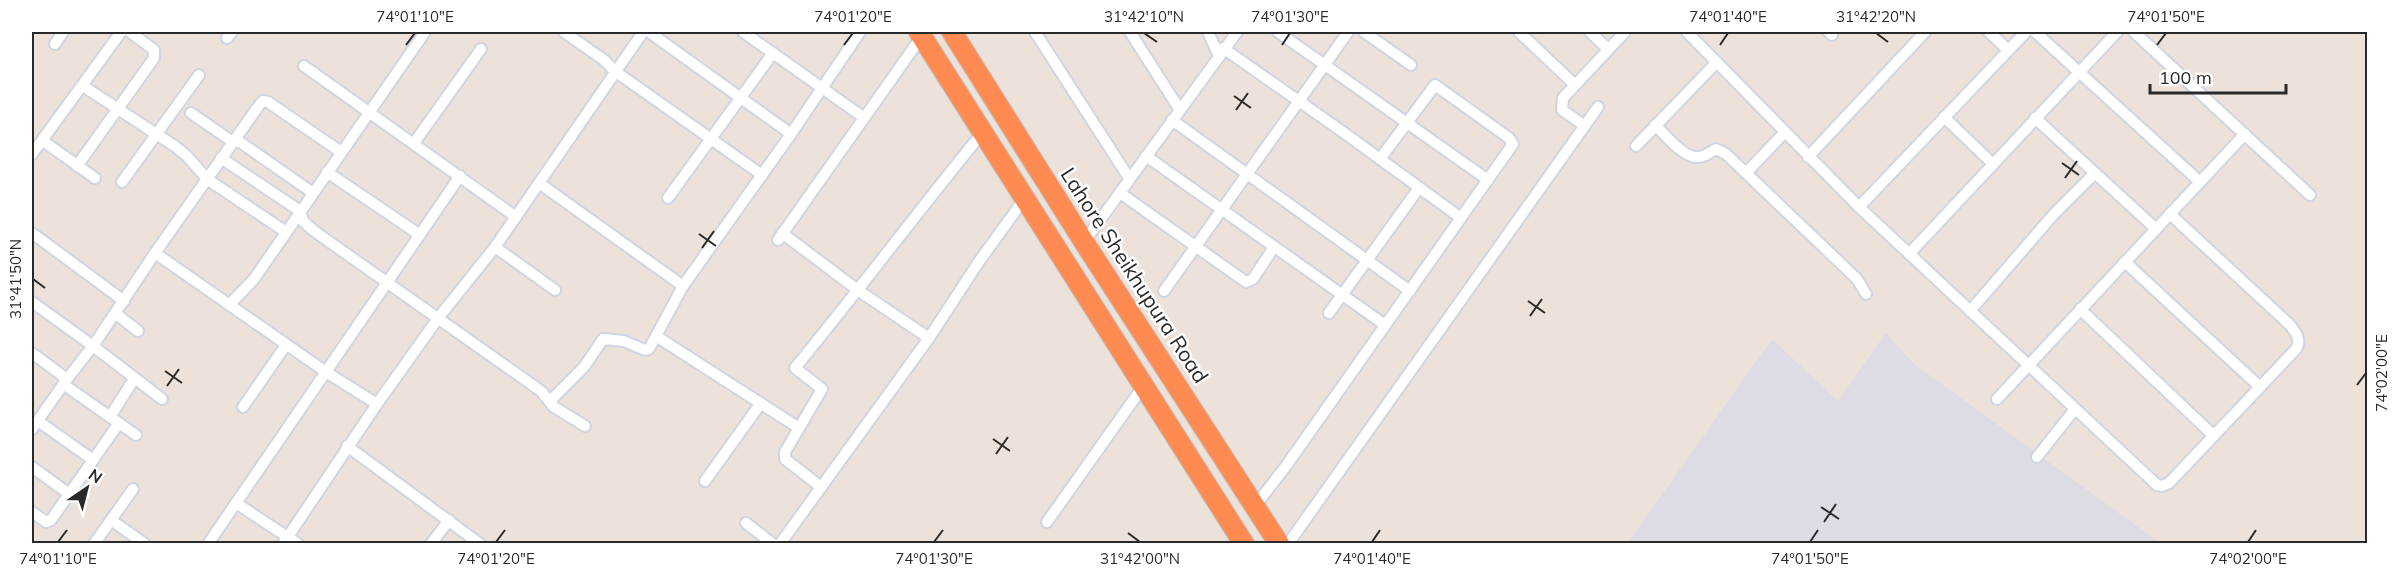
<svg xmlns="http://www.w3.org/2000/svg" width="2399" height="575" viewBox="0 0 2399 575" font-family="Mulish,sans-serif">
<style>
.industrial{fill:#dddbe4}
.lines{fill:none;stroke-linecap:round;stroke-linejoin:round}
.street-casing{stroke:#cfd5e3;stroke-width:14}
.highway-casing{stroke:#c3c3c3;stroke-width:22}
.street{stroke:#fff;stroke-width:10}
.highway{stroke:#ff8b52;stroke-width:20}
.ticks{fill:none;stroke:#292929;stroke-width:2}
.labels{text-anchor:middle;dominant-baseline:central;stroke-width:5;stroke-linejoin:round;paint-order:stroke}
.street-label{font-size:21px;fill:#292929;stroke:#fff}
.neatline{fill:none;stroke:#292929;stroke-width:2}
.ticks-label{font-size:15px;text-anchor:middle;fill:#292929}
</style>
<rect width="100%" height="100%" fill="#ece2da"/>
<!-- industrial -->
<polygon class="industrial" points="1886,333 1914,364 2160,543 1627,544 1772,339 1838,401"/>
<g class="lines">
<defs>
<g id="street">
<polyline points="564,32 604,60 616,72 762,175"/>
<polyline points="649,32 791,134"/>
<polyline points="743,32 863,117"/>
<polyline points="1035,32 1129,178"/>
<polyline points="1130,32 1180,110"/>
<polyline points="1208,32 1218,54"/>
<polyline points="1278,32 1488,180"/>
<polyline points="1364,32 1411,65"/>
<polyline points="1519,32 1574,84"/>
<polyline points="1590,32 1608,49"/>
<path d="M1687 32 1859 207 2157 485 2162 486 2169 483 2296 349C2302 340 2295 331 2289 324L2170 214"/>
<polyline points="1829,32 1832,35"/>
<polyline points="1989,32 2008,50"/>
<polyline points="2035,32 2200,182"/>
<polyline points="2134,32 2310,195"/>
<polyline points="227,38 232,32"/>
<polyline points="55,44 63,32"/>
<polyline points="1223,48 1343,132 1461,218"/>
<polyline points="304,66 516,217"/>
<polyline points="83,86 176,147 187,156 207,179 286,232"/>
<polyline points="191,113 230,140 240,142 313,193"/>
<polyline points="1944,117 1993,164"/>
<polyline points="2035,118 2156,229"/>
<polyline points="1172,120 1410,291"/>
<path d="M1655 125C1666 135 1683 158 1698 157 1705 157 1710 152 1716 149L1726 154 1857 279 1866 294"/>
<polyline points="1585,126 1562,110 1563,98 1625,32"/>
<polyline points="43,141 95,178"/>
<polyline points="414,143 481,49"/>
<polyline points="1636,146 1717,62"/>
<polyline points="32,154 121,32"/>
<polyline points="1146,156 1385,325"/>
<polyline points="1808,157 1925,32"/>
<polyline points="221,158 300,211 303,221 314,231 541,391 554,407 585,426"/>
<polyline points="77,166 154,58 154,50 130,32"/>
<polyline points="327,172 420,235"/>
<polyline points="1746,173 1784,133"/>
<polyline points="122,182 199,75"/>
<polyline points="539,183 683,286"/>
<polyline points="1120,193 1246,282 1253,279 1274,247"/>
<polyline points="668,198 773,53"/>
<polyline points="1859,207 2026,32"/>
<polyline points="32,233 124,301"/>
<polyline points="782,233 859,291 929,338"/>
<polyline points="778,240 922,36"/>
<polyline points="1084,242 1237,32"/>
<polyline points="495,247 555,290"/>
<polyline points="155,253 326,372 377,404"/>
<polyline points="1909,254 2117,32"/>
<polyline points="2125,262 2260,387"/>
<polyline points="1164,291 1348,32"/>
<polyline points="32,302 93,346 162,399"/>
<polyline points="229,305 254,279 425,32"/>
<polyline points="2080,309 2214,436"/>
<polyline points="1970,311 2054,214 2095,173"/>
<polyline points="115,313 138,331"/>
<polyline points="1329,313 1419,188"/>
<polyline points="656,336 799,428"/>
<polyline points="32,353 67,379"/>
<polyline points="63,384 136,435"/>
<polyline points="1997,399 2245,134"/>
<polyline points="550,401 584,367 603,339 624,341 645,350 649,349 683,286 791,134 860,32"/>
<polyline points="243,407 286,345"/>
<polyline points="110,417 134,379"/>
<polyline points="38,421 93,460"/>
<polyline points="32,429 67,379 93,346 155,253 260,104 263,101 268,102 341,152"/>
<polyline points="347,446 480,544"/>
<polyline points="2037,457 2075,409"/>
<polyline points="32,467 69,494"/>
<polyline points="705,481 761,403"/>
<path d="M821 487 785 459V452L822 389 795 368C859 290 919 210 983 132"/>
<polyline points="236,503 298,544"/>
<polyline points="1255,506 1286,466 1513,144 1509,138 1435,85 1380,159"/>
<polyline points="32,512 46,522 51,520 119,423"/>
<polyline points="111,520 145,544"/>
<polyline points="1047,522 1144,385"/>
<polyline points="746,523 773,544"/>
<polyline points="94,544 133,489"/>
<polyline points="208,544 460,176"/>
<polyline points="283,544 377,404 439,317 495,247 643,32"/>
<polyline points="431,544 449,520"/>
<polyline points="780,544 929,338 980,260 1025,198"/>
<polyline points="1288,544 1598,107"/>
</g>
<g id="highway">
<polyline points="919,32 1244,544"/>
<polyline points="952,32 1084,242 1279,544"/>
</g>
</defs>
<!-- street casing -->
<use href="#street" class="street-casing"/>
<!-- highway casing -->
<use href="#highway" class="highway-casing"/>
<!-- street -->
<use href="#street" class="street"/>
<!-- highway -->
<use href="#highway" class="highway"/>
</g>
<!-- ticks -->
<path class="ticks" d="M1144 33 1157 42M1876 33 1888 42M406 45 415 33M844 45 853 33M1282 45 1290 33M1720 45 1728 33M2157 45 2166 33M1234 96 1251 108M1236 110 1248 93M2062 163 2079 175M2065 178 2077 161M699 234 716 246M702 248 714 231M33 279 45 288M1528 301 1545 313M1530 316 1542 299M165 371 182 383M2357 385 2366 373M167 386 179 369M993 439 1010 451M996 454 1008 437M1821 507 1839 519M1824 522 1836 504M1128 533 1140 542M58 542 67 530M496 542 505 530M934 542 943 530M1372 542 1380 530M1810 542 1818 530M2248 542 2256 530"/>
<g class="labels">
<!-- street labels -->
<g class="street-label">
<text transform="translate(1135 275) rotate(57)">Lahore Sheikhupura Road</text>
</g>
</g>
<!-- border -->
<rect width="2399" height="575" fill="none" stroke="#ffffff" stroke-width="66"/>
<!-- north arrow -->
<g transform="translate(87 488) rotate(35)" stroke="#ffffff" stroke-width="4.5" paint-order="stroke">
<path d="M0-4.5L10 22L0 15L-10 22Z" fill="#292929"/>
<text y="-9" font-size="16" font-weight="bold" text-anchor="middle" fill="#292929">N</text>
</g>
<!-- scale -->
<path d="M2150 84v9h136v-9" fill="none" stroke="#292929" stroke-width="3"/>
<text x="2159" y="84" font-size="18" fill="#292929" stroke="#ffffff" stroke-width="4.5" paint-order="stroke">100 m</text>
<rect x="33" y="33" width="2333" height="509" class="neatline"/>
<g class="ticks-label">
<text x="415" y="22">74°01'10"E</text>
<text x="853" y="22">74°01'20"E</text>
<text x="1144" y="22">31°42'10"N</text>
<text x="1290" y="22">74°01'30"E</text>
<text x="1728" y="22">74°01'40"E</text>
<text x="1876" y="22">31°42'20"N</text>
<text x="2166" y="22">74°01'50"E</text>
<text transform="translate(16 279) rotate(-90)" y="5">31°41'50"N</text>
<text transform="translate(2382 373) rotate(-90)" y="5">74°02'00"E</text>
<text x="58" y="564">74°01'10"E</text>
<text x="496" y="564">74°01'20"E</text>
<text x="934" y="564">74°01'30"E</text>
<text x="1140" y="564">31°42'00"N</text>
<text x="1372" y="564">74°01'40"E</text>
<text x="1810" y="564">74°01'50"E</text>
<text x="2248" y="564">74°02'00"E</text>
</g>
</svg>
